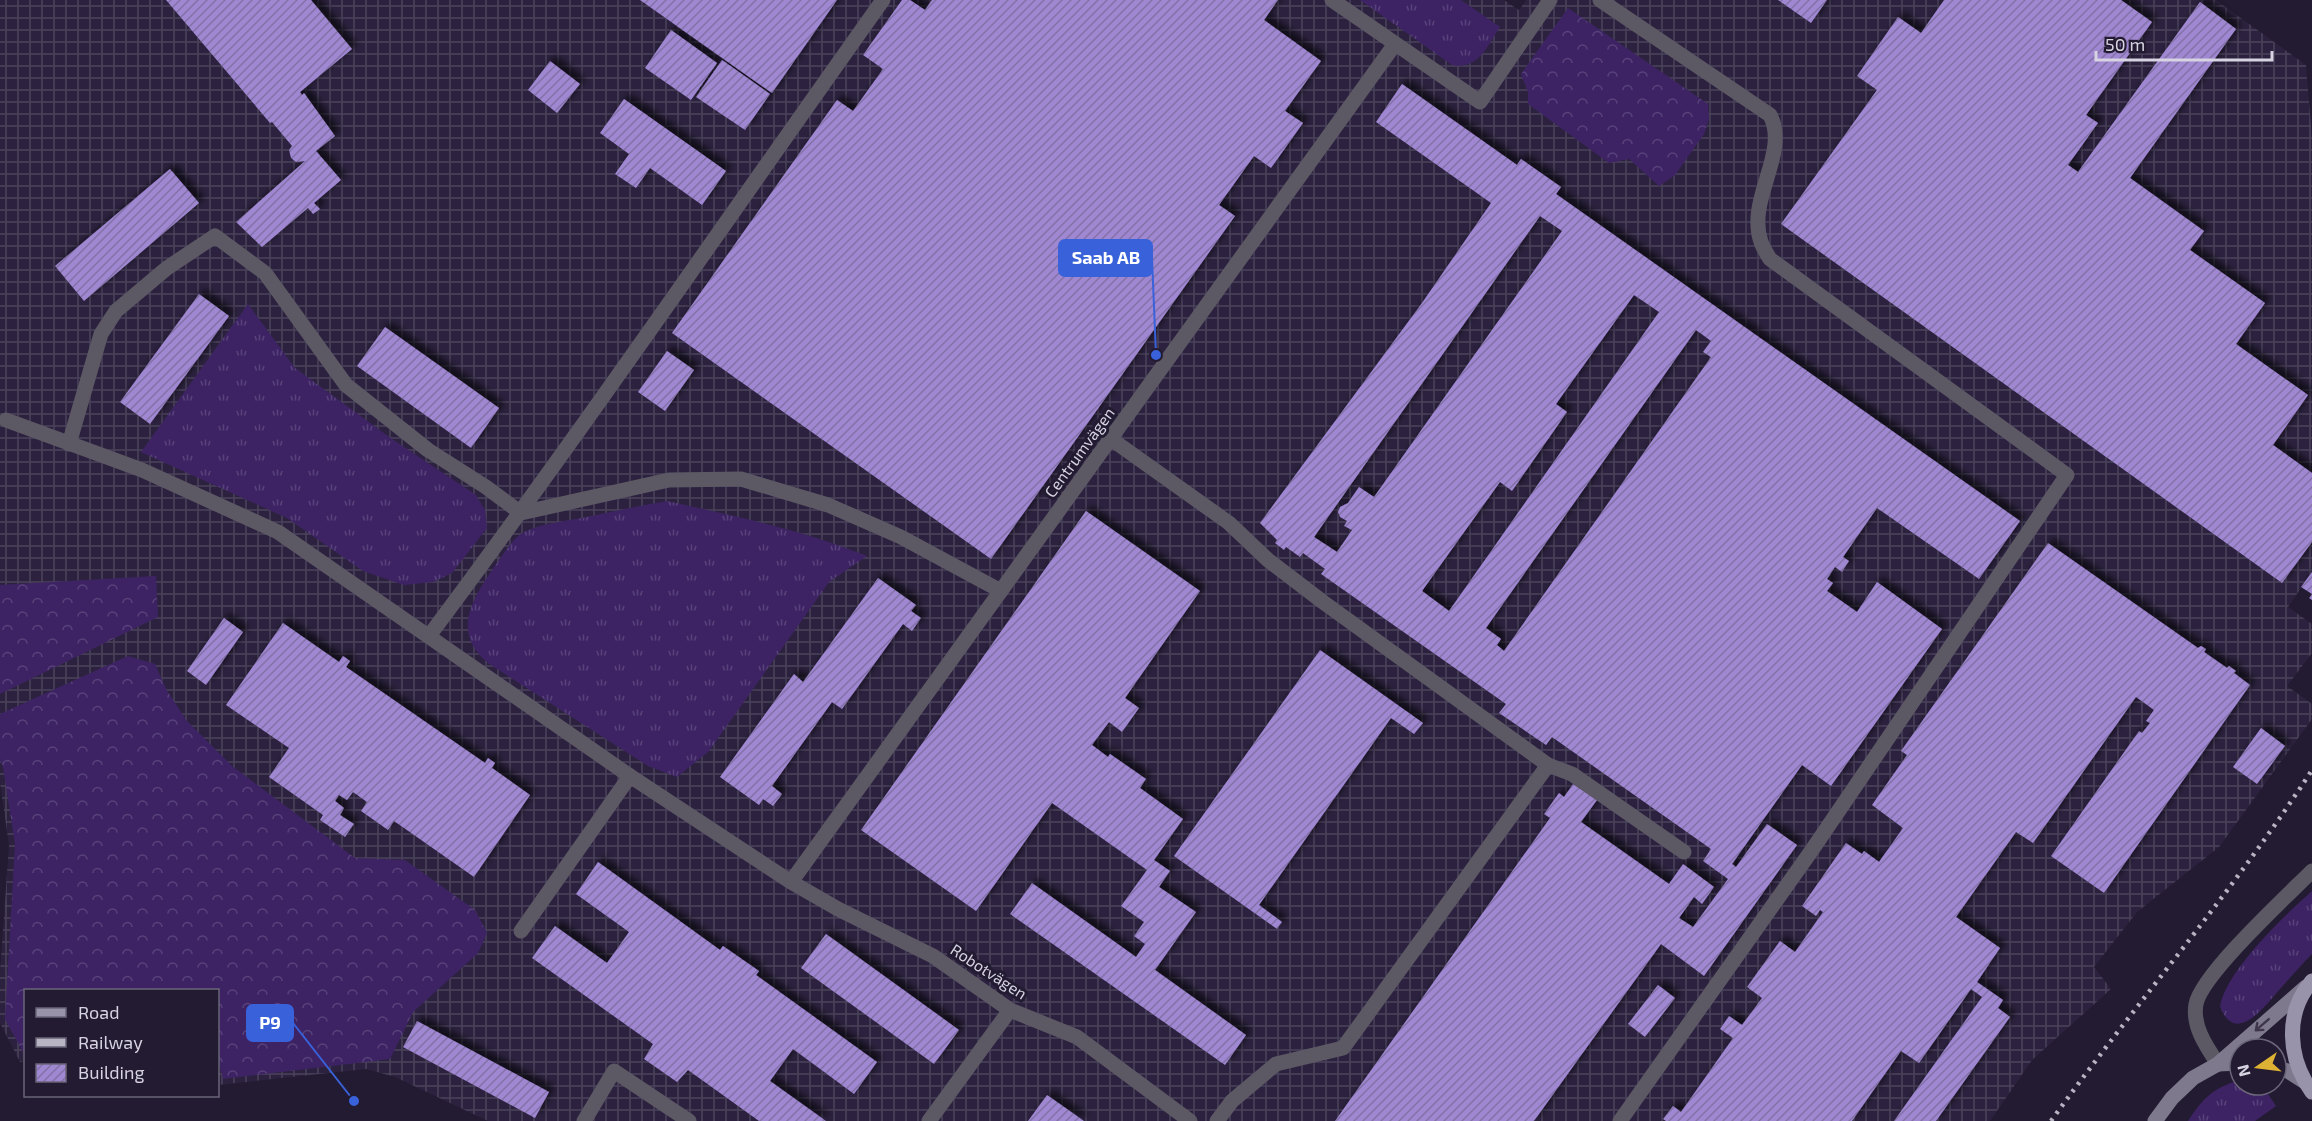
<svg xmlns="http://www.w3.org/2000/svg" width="2312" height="1121" viewBox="0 0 2312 1121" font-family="'Exo 2',sans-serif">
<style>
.industrial{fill:url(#industrial-grid)}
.grass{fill:url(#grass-tufts)}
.forest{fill:url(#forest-crowns)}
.building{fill:url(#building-hatch);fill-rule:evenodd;filter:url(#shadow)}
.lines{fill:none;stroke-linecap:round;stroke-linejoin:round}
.street{stroke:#5c5965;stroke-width:15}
.secondary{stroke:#7e798c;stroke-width:15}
.primary{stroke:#9992ab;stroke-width:15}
.rail{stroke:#b8b4c4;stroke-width:4.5;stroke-dasharray:3 6;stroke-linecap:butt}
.oneway{stroke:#3e374c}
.labels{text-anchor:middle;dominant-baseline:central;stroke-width:6;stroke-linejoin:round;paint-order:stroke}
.street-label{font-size:16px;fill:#d7d3e2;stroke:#221b31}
.leader{fill:none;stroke:#3962da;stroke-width:2}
.callout-dot{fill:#3962da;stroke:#221b31;stroke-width:2}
.callout{fill:#3962da;stroke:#3962da;stroke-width:2}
.callout-label{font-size:18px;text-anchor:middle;font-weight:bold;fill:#fff}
</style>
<defs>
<pattern id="industrial-grid" width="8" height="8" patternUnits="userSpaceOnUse" patternTransform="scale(1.5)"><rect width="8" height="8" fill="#2c223f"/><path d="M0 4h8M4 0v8" fill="none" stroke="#4a415a"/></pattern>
<pattern id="grass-tufts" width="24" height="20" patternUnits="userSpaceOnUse" patternTransform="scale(1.5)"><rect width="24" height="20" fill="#3d2364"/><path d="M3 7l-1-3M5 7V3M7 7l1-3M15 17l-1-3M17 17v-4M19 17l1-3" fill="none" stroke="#58427a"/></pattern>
<pattern id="forest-crowns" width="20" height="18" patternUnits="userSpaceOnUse" patternTransform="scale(1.5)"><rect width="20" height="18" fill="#3d2364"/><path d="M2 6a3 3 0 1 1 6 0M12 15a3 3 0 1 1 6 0" fill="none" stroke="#58427a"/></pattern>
<pattern id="building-hatch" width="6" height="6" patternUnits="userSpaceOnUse" patternTransform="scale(1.5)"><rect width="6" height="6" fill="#9f87d1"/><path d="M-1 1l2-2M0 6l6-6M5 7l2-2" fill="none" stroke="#8271a7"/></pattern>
<filter id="shadow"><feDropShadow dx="5.5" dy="-5.5" stdDeviation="3" flood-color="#0009"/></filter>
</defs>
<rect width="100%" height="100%" fill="#221b31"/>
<!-- industrial -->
<polygon class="industrial" points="0,0 1504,0 1519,10 1526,0 2216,0 2306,65 2312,138 2312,572 2288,607 2312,624 2312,653 2287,686 2312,704 2312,719 2219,847 2137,912 2094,967 2111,989 2032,1060 1990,1121 488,1121 395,1077 366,1069 218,1085 218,990 26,990 25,1061 20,1062 0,1023 0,972 9,845 0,783"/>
<!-- grass -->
<g class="grass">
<path d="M1360 0H1461L1500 27C1487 46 1479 70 1452 65Z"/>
<polygon points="248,304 295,368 392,439 476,495 485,510 487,528 452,573 433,582 404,585 363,571 287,518 141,452"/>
<path d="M667 501C735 516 802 530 867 556L829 582 709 751 677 777 648 766 488 663C449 631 475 595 497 563 504 553 513 538 524 532 541 524 563 521 582 518 610 512 639 506 667 501Z"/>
<path d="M2312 891V954C2301 965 2291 977 2280 989 2265 1006 2235 1047 2220 1006 2227 970 2284 916 2312 891Z"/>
<path d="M2240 1080V1085H2262L2276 1106 2255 1121H2188C2204 1097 2213 1088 2240 1080Z"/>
</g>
<!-- forest -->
<g class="forest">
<polygon points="1568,8 1708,104 1709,119 1704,134 1675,175 1659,186 1629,159 1609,163 1528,104 1528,92 1521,74"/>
<polygon points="156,576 158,617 0,694 0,585"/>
<polygon points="128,656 155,664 166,689 186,720 232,766 355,858 405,860 475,910 487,933 478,953 413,1012 390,1059 223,1079 218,1059 218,990 26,990 24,1054 5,1019 15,844 3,767 0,760 0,714"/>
</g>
<!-- building -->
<g class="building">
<polygon points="166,0 311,0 352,49 300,92 302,95 304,93 335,136 316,151 341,180 314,203 320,209 313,214 308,208 262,247 236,222 305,161 296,162 291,158 289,150 292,146 272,122 270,123"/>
<polygon points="640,0 837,0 772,93"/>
<polygon points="902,0 910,0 925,10 932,0 1278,0 1264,20 1321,61 1285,111 1303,123 1271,168 1254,156 1219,205 1235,216 991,559 672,333 837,100 853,111 883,69 863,55"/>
<polygon points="1778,0 1827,0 1811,23"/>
<polygon points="1944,0 2121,0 2152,22 2086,115 2098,123 2068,165 2078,172 2200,2 2236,29 2130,178 2204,231 2190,250 2265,303 2236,344 2308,395 2273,445 2312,473 2312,542 2282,583 1781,224 1877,90 1857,76 1898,17 1921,33"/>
<polygon points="671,30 717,63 691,100 645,68"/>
<polygon points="722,60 770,94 745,130 696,97"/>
<polygon points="550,61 580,84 557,113 528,90"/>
<path d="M1402 84 1517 165 1521 159 1561 187 1556 194 2020 521 1979 579 1877 508 1843 557 1849 561 1842 572 1835 567 1827 579 1833 583 1827 591 1857 612 1877 582 1942 629 1831 786 1802 765 1732 864 1736 867 1767 824 1797 845 1704 976 1661 944 1534 1121H1335L1550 818 1544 814 1559 793 1564 797 1573 784 1597 800 1581 822 1669 884 1683 864 1714 887 1702 904 1694 897 1679 918 1693 927 1728 879 1703 861 1711 849 1552 737 1546 745 1499 713 1506 704 1321 574 1325 569 1303 553 1300 557 1286 547 1284 550 1275 543 1277 540 1260 523 1422 303 1491 203 1376 122ZM1540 216 1562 231 1374 497 1359 487 1348 503 1340 507 1338 512 1340 517 1347 521 1344 526 1352 530 1337 552 1314 537ZM1634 295 1659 312 1449 611 1422 591 1500 482 1512 491 1567 412 1556 404ZM1696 330 1711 341 1703 352 1711 357 1504 651 1497 645 1501 639 1486 628Z"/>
<polygon points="624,99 726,171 702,205 650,168 636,188 615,174 629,154 600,133"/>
<polygon points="170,169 199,203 84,301 55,266"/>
<polygon points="199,294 229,316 150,424 120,402"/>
<polygon points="385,327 499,408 471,448 357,366"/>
<polygon points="667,351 694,370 665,411 638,392"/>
<polygon points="1086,511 1200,591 1125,698 1139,708 1122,732 1109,722 1092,745 1108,757 1110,754 1146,779 1140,788 1183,819 1154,860 1170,871 1159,887 1196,912 1155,970 1246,1035 1225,1065 1010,914 1032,883 1136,957 1145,944 1134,936 1144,922 1121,906 1147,870 1052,803 976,911 861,830"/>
<polygon points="2048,543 2198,648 2201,646 2206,649 2204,652 2227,668 2229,666 2236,671 2234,673 2250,685 2104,893 2051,856 2139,731 2142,733 2150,723 2146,721 2154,710 2136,697 2033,843 2016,832 1956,917 2000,948 1977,982 2003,1000 1998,1008 2010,1017 1936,1121 1894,1121 1982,997 1971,989 1919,1063 1901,1051 1852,1121 1666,1121 1663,1119 1673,1106 1681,1112 1733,1038 1720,1029 1729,1016 1742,1025 1762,998 1747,987 1780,941 1795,952 1823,912 1820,910 1816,916 1802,906 1846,843 1862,854 1864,851 1879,862 1903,828 1872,805 1907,755 1901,751"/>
<polygon points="2312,572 2312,600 2309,598 2312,594 2301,587"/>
<polygon points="878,578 916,605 911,611 921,618 912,631 903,624 842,709 832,702 772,786 782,794 773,806 763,799 759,805 720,777 794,674 803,682"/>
<polygon points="224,618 243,632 206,685 187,671"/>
<polygon points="283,623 339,662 343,656 350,661 346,667 485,763 488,758 495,763 492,768 530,795 474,877 394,821 388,830 361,811 367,802 353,792 347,800 339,795 335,801 344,808 340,815 354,824 345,837 320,820 323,815 269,777 289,748 226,705"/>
<polygon points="1320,650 1423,723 1414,734 1391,718 1259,905 1282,922 1277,929 1174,856"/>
<polygon points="2261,728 2285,746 2257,784 2233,767"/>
<polygon points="598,862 720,950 723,946 759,971 756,975 877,1062 854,1094 793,1049 770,1081 826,1121 759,1121 688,1070 677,1082 644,1059 653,1044 532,958 555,926 607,963 629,932 576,894"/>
<polygon points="826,934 959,1030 934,1064 801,968"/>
<polygon points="1658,985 1675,998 1645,1037 1628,1024"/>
<polygon points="417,1021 549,1092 535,1118 403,1047"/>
<polygon points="1047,1095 1084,1121 1028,1121"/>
</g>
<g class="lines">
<!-- street -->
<g class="street">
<polyline points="1332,0 1480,102 1550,0"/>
<path d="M1600 0 1770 115C1790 153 1746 199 1761 242 1763 248 1767 254 1770 259L2067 475 1812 850 1620 1121"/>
<polyline points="6,420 142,470 278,532 630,776 791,882 838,909 933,956 1010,1010 1077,1037 1190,1121"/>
<polyline points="1111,439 1229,523 1268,560 1323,602 1548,765 1343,1048 1276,1064 1232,1101 1217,1121"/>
<polyline points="69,444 101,334 116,311 167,268 215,236 265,273 346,385 428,450 486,487 521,513 669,480 741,479 828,505 901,537 1001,591"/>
<path d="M429 636C585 427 732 212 883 0"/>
<polyline points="1548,765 1572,774 1684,852"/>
<polyline points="791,882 1395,44"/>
<polyline points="521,931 630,776"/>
<path d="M2218 1064C2206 1046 2192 1026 2196 1004 2202 974 2287 896 2312 871"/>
<polyline points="584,1121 614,1071 689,1121"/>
<polyline points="929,1121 1010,1010"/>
</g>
<!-- secondary -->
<g class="secondary">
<polyline points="2218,1064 2240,1063"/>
<polyline points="2276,1068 2288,1071 2305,1082"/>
<polyline points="2155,1121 2172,1098 2193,1078 2218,1064 2306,987"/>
</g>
<!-- primary -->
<path class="primary" d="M2312 981C2284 1013 2288 1059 2312 1092"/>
<!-- rail -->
<path class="rail" d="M2051 1121C2136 1003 2233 892 2312 770"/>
</g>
<!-- one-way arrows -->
<defs><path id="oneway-shaft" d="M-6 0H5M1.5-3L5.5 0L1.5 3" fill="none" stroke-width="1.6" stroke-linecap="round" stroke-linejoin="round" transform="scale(1.5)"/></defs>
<use class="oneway" href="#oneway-shaft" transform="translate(2262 1025) rotate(139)"/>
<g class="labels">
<!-- street labels -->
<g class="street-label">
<text transform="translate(1079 452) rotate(-54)">Centrumvägen</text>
<text transform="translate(989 971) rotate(33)">Robotvägen</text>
</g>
</g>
<!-- callouts -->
<path class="leader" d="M1156 355L1152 258M354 1101L293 1023"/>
<g class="callout-dot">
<circle cx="1156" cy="355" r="6"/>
<circle cx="354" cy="1101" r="6"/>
</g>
<g class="callout">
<rect x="1059" y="240" width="93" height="36" rx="6"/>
<rect x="247" y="1005" width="46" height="36" rx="6"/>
</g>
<g class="callout-label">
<text x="1106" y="264">Saab AB</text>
<text x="270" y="1029">P9</text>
</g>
<!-- legend -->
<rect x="24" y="989" width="195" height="108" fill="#221b31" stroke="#6a6578" stroke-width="1.5"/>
<rect x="36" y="1008" width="30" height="9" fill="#9992ab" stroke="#6a6578" stroke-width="1.5"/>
<text x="78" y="1019" font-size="18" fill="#d7d3e2">Road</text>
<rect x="36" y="1038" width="30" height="9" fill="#b8b4c4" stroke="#6a6578" stroke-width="1.5"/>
<text x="78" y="1049" font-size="18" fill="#d7d3e2">Railway</text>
<rect x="36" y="1064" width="30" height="18" fill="url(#building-hatch)" stroke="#6a6578" stroke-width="1.5"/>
<text x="78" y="1079" font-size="18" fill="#d7d3e2">Building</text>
<!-- north arrow -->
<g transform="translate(2258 1067) rotate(256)"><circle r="28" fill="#221b31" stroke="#6a6578" stroke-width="1.5"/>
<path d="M0-4.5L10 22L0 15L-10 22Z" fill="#ddb133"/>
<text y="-9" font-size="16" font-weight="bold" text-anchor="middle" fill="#d7d3e2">N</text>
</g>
<!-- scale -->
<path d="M2096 51v9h176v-9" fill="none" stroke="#d7d3e2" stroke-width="3"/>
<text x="2105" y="51" font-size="18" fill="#d7d3e2" stroke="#221b31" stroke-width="4.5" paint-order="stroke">50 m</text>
</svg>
